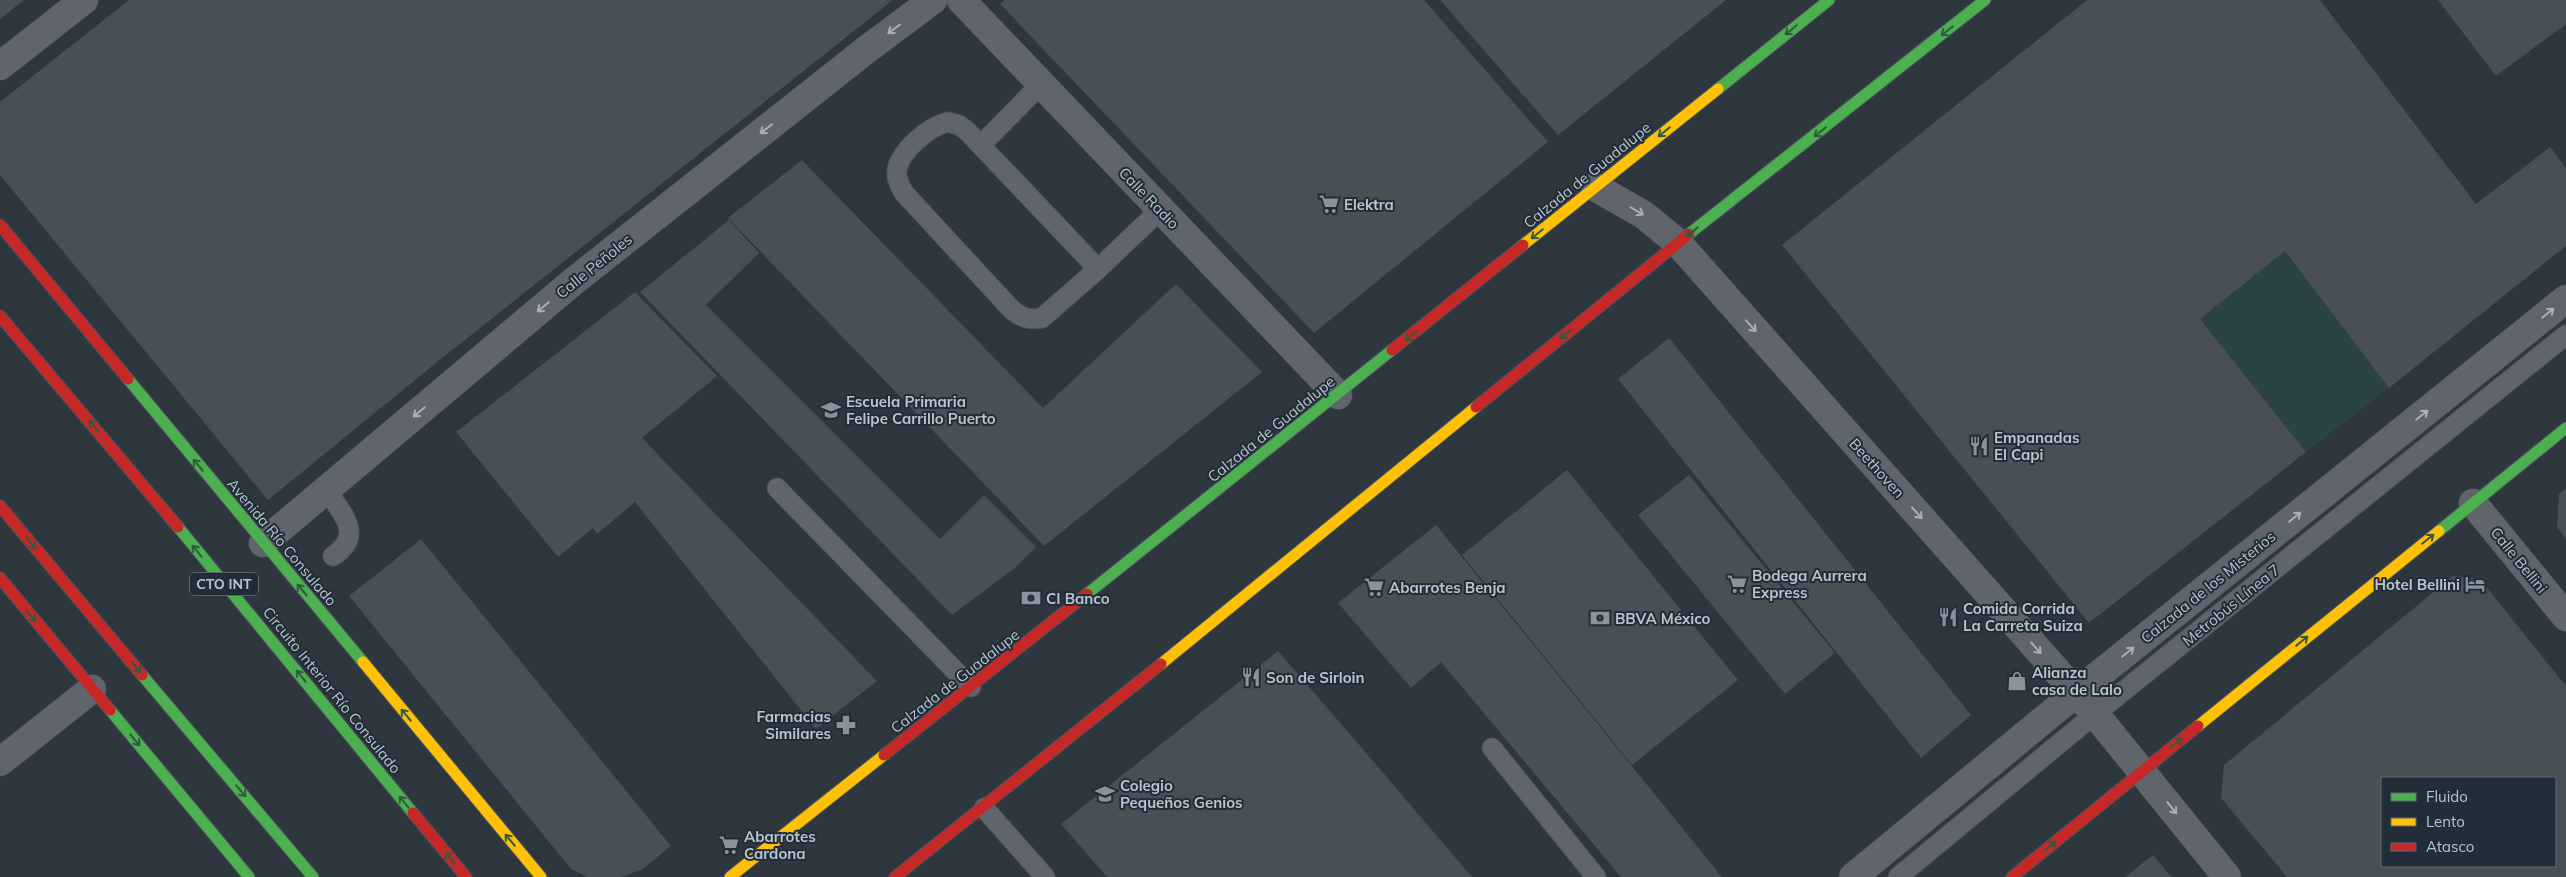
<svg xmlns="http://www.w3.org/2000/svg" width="2566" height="877" viewBox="0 0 2566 877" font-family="Mulish,sans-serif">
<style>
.green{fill:#2b4344}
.building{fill:#484f55;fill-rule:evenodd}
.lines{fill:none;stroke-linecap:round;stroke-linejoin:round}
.lane-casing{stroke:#4d5358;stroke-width:21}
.street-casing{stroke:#4d5358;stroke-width:29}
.fast-casing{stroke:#4d5358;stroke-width:13}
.slow-casing{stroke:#4d5358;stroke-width:13}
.jam-casing{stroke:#4d5358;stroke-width:13}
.lane{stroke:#5f656b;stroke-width:19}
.street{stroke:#5f656b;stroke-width:28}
.fast{stroke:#4caf50;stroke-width:11}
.slow{stroke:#ffc107;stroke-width:11}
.jam{stroke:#c62828;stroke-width:11}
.oneway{stroke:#a8b1b9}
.oneway2{stroke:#305b41}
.labels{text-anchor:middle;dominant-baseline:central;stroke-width:4;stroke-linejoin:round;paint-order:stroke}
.shield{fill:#212e39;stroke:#8c97a1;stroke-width:1}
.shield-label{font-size:14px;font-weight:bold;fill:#bac4cd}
.street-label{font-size:15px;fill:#bac4cd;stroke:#212e39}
.poi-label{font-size:15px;font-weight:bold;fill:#bac4cd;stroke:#212e39;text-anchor:start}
</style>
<rect width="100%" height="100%" fill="#2e373e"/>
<!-- green -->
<polygon class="green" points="2285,251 2389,388 2306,452 2200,319"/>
<!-- building -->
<g class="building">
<polygon points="0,0 24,0 0,19"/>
<polygon points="129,0 893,0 436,363 268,500 0,175 0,102"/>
<polygon points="1005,0 1424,0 1548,142 1314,333 1000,4"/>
<polygon points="1440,0 1726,0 1558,135"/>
<polygon points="2087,0 2320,0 2476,204 2550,147 2566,168 2566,246 2389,388 2285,251 2200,319 2306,452 2089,623 1782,245"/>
<polygon points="2438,0 2566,0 2566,24 2496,76"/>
<polygon points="802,160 1043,408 1176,284 1262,372 1044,546 728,218"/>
<polygon points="729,220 759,253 706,305 940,539 984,495 1036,547 1016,567 952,615 640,292"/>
<polygon points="635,292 717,376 642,438 877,681 816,729 635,502 597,534 593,528 558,557 456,432"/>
<polygon points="1669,338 1971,715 1921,758 1618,379"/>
<polygon points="1567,470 1738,680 1632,765 1462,555"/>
<polygon points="1689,475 1835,653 1785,694 1638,515"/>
<polygon points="2566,488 2566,539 2557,527 2559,494"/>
<polygon points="1436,525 1722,877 1621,877 1441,662 1411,688 1338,603"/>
<polygon points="421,539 671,846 643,869 621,877 587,877 571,869 349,596"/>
<path d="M2453 576 2480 579 2566 686V877H2287L2221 798 2224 765ZM2382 778H2555V866H2382Z"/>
<polygon points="1278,651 1355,740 1472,877 1107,877 1061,824"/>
<polygon points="2153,855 2171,877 2125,877"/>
</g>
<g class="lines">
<defs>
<g id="lane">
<path d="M948 122 959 125 968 132 1098 269 1042 318C1029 320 1022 318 1012 310L904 193C900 186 896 179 897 171 899 151 930 126 948 122Z"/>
<polyline points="981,145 1041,84"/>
<polyline points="1098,269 1161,209"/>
<polyline points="777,488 971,687"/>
<path d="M326 490C342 513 365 535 333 556"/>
<polyline points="1492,748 1596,877"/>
<polyline points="984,808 1045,877"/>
<polyline points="1898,877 2095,714 2566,335"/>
</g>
<g id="street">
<polyline points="961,0 1338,395"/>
<polyline points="0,66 84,0"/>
<polyline points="1595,187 1644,215 1678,243 2095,714 2227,877"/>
<polyline points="2473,503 2566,617"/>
<polyline points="263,543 574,281 866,50 933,0"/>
<polyline points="0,762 92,689"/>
<polyline points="1853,877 2076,693 2566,299"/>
</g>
<g id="fast">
<polyline points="1718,89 1829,0"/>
<polyline points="1689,234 1985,0"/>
<polyline points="128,379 363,662"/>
<polyline points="178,527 413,813"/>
<polyline points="2439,531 2566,428"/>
<polyline points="1087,594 1392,350"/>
<polyline points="142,675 313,877"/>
<polyline points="110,710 249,877"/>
</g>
<g id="slow">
<polyline points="1523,245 1718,89"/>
<polyline points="363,662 541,877"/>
<polyline points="1161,664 1476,407"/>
<polyline points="2198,726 2439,531"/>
<polyline points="730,877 884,755"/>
</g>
<g id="jam">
<polyline points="0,225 128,379"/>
<polyline points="0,316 178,527"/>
<polyline points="1392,350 1523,245"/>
<polyline points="1476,407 1689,234"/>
<polyline points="0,506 142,675"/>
<polyline points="0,578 110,710"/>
<polyline points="884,755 1087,594"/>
<polyline points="413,813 466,877"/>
<polyline points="895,877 1161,664"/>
<polyline points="2012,877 2198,726"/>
</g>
</defs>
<!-- lane casing -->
<use href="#lane" class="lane-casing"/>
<!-- street casing -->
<use href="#street" class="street-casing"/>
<!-- fast casing -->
<use href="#fast" class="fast-casing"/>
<!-- slow casing -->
<use href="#slow" class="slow-casing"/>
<!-- jam casing -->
<use href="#jam" class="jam-casing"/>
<!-- lane -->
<use href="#lane" class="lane"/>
<!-- street -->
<use href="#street" class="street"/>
<!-- fast -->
<use href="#fast" class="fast"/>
<!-- slow -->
<use href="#slow" class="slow"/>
<!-- jam -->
<use href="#jam" class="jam"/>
</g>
<!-- one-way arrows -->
<defs><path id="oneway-shaft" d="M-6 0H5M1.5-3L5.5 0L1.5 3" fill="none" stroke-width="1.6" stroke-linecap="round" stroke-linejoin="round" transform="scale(1.25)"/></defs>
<g class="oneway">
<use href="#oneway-shaft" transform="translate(894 29) rotate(143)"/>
<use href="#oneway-shaft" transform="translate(766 129) rotate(142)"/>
<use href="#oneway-shaft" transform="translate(1637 211) rotate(30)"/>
<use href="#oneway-shaft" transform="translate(543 307) rotate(140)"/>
<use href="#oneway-shaft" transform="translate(2548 313) rotate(-39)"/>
<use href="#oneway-shaft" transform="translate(1751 326) rotate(48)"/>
<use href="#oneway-shaft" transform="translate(419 412) rotate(140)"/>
<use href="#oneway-shaft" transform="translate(2422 415) rotate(-39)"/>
<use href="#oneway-shaft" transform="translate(1917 513) rotate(48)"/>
<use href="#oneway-shaft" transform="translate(2295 517) rotate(-39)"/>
<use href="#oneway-shaft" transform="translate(2036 648) rotate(48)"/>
<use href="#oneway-shaft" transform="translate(2128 652) rotate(-39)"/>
<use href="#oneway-shaft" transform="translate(2172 808) rotate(51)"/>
</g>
<g class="oneway2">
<use href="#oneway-shaft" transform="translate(1791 30) rotate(141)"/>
<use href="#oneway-shaft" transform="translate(1947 31) rotate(141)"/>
<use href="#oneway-shaft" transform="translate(1664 132) rotate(141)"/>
<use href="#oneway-shaft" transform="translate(1820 132) rotate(142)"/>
<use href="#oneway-shaft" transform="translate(1692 232) rotate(142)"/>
<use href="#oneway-shaft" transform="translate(1537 234) rotate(141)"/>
<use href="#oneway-shaft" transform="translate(1566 334) rotate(141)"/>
<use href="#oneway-shaft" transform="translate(1411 336) rotate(141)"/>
<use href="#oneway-shaft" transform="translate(94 426) rotate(-130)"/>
<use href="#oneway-shaft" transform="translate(198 465) rotate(-130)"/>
<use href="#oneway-shaft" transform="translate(2428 539) rotate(-39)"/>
<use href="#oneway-shaft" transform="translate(31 543) rotate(50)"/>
<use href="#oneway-shaft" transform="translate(197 551) rotate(-129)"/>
<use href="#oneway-shaft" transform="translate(302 590) rotate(-130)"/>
<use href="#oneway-shaft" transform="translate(31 616) rotate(50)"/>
<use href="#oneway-shaft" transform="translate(2302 641) rotate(-39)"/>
<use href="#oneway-shaft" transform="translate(136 667) rotate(50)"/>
<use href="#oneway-shaft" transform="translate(301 676) rotate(-129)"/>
<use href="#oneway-shaft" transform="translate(406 715) rotate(-130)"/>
<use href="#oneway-shaft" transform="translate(135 740) rotate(50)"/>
<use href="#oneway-shaft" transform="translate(2176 743) rotate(-39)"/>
<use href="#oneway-shaft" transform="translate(241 791) rotate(50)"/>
<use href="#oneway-shaft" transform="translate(404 802) rotate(-129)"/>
<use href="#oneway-shaft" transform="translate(510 840) rotate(-130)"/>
<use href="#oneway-shaft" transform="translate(2050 846) rotate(-40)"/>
<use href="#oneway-shaft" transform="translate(450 858) rotate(-129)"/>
</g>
<!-- icons -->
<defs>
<symbol id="supermarket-bare" viewBox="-9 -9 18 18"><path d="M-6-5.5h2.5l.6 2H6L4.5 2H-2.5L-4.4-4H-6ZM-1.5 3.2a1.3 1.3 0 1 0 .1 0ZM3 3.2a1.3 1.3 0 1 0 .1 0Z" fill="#89939b" stroke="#212e39" stroke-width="2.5" paint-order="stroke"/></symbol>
<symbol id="school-bare" viewBox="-9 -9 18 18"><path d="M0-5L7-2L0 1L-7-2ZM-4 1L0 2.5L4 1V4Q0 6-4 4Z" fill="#89939b" stroke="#212e39" stroke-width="2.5" paint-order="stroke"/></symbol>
<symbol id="restaurant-bare" viewBox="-9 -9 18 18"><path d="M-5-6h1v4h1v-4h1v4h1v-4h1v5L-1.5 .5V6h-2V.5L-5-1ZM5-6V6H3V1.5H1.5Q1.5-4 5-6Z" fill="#89939b" stroke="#212e39" stroke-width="2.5" paint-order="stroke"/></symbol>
<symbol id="hotel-bare" viewBox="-9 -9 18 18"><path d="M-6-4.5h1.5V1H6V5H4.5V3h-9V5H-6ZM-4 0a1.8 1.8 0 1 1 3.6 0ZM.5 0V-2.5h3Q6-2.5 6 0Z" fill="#89939b" stroke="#212e39" stroke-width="2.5" paint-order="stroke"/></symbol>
<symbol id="bank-bare" viewBox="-9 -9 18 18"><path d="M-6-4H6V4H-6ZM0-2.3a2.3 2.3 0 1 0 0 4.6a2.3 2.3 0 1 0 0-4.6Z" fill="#89939b" stroke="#212e39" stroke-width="2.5" paint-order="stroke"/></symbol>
<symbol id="shop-bare" viewBox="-9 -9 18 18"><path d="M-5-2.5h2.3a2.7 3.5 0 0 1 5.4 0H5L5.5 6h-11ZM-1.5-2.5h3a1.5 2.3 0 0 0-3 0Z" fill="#89939b" stroke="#212e39" stroke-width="2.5" paint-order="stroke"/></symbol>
<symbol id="pharmacy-bare" viewBox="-9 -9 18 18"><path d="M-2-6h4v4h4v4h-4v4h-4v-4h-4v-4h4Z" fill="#89939b" stroke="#212e39" stroke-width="2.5" paint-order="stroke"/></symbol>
</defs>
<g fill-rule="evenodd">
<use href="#supermarket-bare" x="1315" y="190" width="28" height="28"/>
<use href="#school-bare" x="817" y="396" width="28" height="28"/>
<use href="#restaurant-bare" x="1965" y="432" width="28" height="28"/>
<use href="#supermarket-bare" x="1723" y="570" width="28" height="28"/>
<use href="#hotel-bare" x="2461" y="570" width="28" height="28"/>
<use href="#supermarket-bare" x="1360" y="573" width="28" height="28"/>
<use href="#bank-bare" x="1017" y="584" width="28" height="28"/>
<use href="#restaurant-bare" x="1934" y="603" width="28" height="28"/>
<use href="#bank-bare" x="1586" y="604" width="28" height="28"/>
<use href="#restaurant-bare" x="1237" y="663" width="28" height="28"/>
<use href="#shop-bare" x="2003" y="667" width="28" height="28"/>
<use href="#pharmacy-bare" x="832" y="711" width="28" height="28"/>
<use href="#school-bare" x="1091" y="780" width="28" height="28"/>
<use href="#supermarket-bare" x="715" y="831" width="28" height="28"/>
</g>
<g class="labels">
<!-- shield labels -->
<rect class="shield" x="190" y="572.5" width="68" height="23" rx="4"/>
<g class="shield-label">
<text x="224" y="584">CTO INT</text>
</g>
<!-- street labels -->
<g class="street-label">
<text transform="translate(1587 175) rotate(-39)">Calzada de Guadalupe</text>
<text transform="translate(1149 198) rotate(46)">Calle Radio</text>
<text transform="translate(594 266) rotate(-39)">Calle Peñoles</text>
<text transform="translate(1271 429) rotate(-39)">Calzada de Guadalupe</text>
<text transform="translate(1877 468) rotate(48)">Beethoven</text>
<text transform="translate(282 542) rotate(50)">Avenida Río Consulado</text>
<text transform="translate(2519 560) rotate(51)">Calle Bellini</text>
<text transform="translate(2208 587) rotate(-39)">Calzada de los Misterios</text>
<text transform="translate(2231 605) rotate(-39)">Metrobús Línea 7</text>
<text transform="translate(955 681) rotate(-38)">Calzada de Guadalupe</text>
<text transform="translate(332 690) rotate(51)">Circuito Interior Río Consulado</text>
</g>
<!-- poi labels -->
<g class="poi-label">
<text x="1344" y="204">Elektra</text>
<text x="846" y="401">Escuela Primaria<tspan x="846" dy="17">Felipe Carrillo Puerto</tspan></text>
<text x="1994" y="437">Empanadas<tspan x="1994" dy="17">El Capi</tspan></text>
<text x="1752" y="575">Bodega Aurrera<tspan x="1752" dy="17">Express</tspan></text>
<text x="2460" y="584" text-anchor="end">Hotel Bellini</text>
<text x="1389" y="587">Abarrotes Benja</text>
<text x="1046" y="598">CI Banco</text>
<text x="1963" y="608">Comida Corrida<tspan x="1963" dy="17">La Carreta Suiza</tspan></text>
<text x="1615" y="618">BBVA México</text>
<text x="2032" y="672">Alianza<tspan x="2032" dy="17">casa de Lalo</tspan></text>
<text x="1266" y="677">Son de Sirloin</text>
<text x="831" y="716" text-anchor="end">Farmacias<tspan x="831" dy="17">Similares</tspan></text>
<text x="1120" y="785">Colegio<tspan x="1120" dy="17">Pequeños Genios</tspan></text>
<text x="744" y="836">Abarrotes<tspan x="744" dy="17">Cardona</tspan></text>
</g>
</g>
<!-- legend -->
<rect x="2381" y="777" width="175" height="90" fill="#212e39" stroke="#5e6a74"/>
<rect x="2391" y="793" width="25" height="8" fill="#4caf50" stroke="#5e6a74"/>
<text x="2426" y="802" font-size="15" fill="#bac4cd">Fluido</text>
<rect x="2391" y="818" width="25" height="8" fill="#ffc107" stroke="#5e6a74"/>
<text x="2426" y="827" font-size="15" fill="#bac4cd">Lento</text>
<rect x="2391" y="843" width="25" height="8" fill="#c62828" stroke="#5e6a74"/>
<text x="2426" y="852" font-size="15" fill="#bac4cd">Atasco</text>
</svg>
